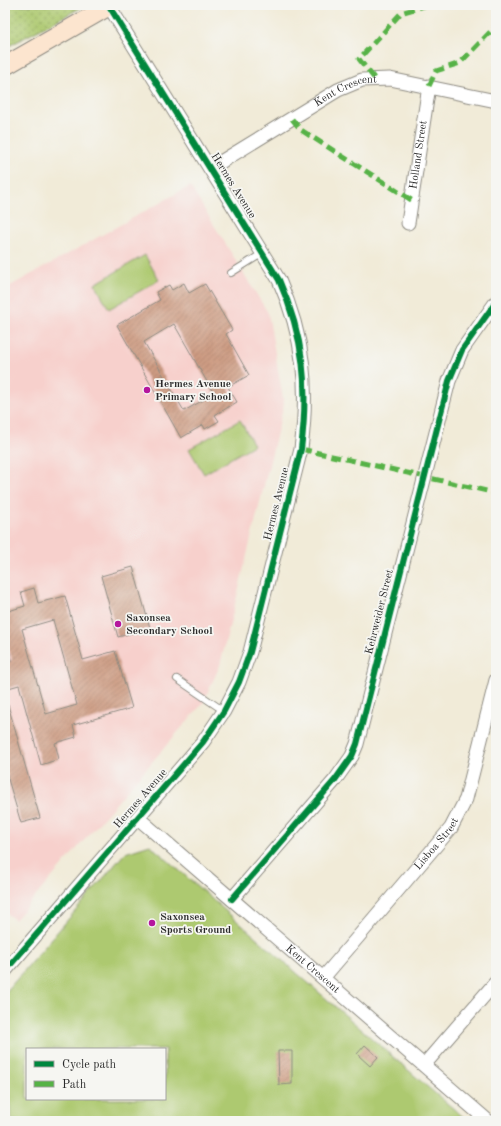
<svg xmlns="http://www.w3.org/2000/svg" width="501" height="1126" viewBox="0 0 501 1126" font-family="'Old Standard TT',serif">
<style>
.built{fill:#f7d0cc}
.grass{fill:url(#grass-dots);stroke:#6c7a4d}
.park{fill:#adc96f;stroke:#6c7a4d;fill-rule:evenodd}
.building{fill:url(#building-hatch);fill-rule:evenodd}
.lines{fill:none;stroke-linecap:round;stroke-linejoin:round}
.service-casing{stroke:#8e8b82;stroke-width:8}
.minor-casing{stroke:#8e8b82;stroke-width:15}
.secondary-casing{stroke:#8e8b82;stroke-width:20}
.service{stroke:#fff;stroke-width:6}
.minor{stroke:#fff;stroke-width:13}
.secondary{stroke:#fce5cf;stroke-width:18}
.quiet{stroke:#56b246;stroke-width:5;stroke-dasharray:10 5;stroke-linecap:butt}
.cycleway-casing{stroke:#f6f6f2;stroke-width:8}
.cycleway{stroke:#00873e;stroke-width:6}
.poi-dot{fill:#b5179e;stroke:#f6f6f2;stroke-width:1.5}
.labels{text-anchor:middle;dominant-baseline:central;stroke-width:3.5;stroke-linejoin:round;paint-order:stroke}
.street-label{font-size:11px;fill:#2b2b2b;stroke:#f6f6f2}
.poi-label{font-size:11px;font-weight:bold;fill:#2b2b2b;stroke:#f6f6f2;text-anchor:start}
</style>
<defs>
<pattern id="grass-dots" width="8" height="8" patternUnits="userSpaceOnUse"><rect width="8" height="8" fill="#adc96f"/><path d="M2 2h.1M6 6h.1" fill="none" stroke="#8da35b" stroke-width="1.8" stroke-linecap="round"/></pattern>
<pattern id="building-hatch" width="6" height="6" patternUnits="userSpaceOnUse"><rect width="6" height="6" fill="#cd9b82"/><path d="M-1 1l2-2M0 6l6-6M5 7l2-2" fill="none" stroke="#a77f6b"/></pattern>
</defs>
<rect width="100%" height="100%" fill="#f6f6f2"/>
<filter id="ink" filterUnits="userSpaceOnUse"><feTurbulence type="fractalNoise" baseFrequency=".025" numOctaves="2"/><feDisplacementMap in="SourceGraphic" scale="8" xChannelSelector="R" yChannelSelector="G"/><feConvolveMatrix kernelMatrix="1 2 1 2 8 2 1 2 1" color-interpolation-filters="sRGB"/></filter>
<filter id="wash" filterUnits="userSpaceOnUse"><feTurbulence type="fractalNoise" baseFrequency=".012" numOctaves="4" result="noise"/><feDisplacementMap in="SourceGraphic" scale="16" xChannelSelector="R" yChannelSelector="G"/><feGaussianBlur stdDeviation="0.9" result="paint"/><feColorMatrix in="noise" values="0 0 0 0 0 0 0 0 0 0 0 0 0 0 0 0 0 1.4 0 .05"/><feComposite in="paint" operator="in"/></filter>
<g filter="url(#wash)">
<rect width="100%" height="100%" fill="#f1ebd8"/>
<!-- built -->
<polygon class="built" points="190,186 268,313 284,404 220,665 203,703 15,920 5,912 5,289"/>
<!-- grass -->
<polygon class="grass" points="5,5 86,5 5,48"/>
<!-- park -->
<g class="park">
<polygon points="145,255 159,280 109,309 95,284"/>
<polygon points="240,420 254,445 204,474 189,449"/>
<path d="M150 845 423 1083 468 1121H11L5 1044V993L125 853ZM27 1049H165V1099H27Z"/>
</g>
<g id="blocks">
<!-- building -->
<g class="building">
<path d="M184 283 189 293 205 284 232 330 226 334 249 375 228 387 237 402 215 415 219 421 205 429 203 425 181 438 117 325 160 300 156 292 169 285 172 290ZM174 324 214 394 184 411 144 342Z"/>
<polygon points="133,567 150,628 118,637 101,576"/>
<path d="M34 588 38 603 65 596 83 660 115 651 132 708 73 725 76 737 55 743 59 759 41 765 19 685 5 689V661L12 660 5 636V612L25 606 21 592ZM53 620 77 705 46 714 22 629Z"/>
<polygon points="5,705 8,705 40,818 21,823 5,769"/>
<polygon points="365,1045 378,1057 370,1066 357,1054"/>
<polygon points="278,1051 292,1051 292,1084 279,1085"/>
</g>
</g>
</g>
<g filter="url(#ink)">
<use href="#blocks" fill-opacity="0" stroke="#8e8b82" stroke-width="1"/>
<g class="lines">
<defs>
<g id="service">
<polyline points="231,273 263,253"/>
<polyline points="177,679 224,711"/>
</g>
<g id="minor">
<path id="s1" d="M211 168 338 90 362 80 390 79 496 101"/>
<path id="s2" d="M408 223 429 86"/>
<path id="s3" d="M138 818 488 1121"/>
<polyline points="232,899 335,780 352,756 357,744 449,381 462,350 496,302"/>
<path d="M5 971 203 742 224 711 239 682 250 652 301 449C309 386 304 337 279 280L109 6"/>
<path id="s4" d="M323 978 451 828 466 799 496 680"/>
<polyline points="424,1065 496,982"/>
</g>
<polyline id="secondary" points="5,66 111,5"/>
</defs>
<!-- service casing -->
<use href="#service" class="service-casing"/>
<!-- minor casing -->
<use href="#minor" class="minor-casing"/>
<!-- secondary casing -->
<use href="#secondary" class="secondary-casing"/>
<!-- service -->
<use href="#service" class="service"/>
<!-- minor -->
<use href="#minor" class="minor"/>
<!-- secondary -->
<use href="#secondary" class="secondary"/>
<!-- quiet -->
<g class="quiet">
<polyline points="374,78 359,59 401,13 427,5"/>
<polyline points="429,86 436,71 460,63 496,26"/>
<polyline points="292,119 301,130 413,201"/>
<polyline points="301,449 496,493"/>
</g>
<defs>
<g id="cycleway">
<polyline points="232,899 335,780 352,756 357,744 449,381 462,350 496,302"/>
<path d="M5 971 203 742 224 711 239 682 250 652 301 449C309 386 304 337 279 280L109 6"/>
</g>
</defs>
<!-- cycleway casing -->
<use href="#cycleway" class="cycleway-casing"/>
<!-- cycleway -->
<use href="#cycleway" class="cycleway"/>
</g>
</g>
<!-- markers -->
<g class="poi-dot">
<circle cx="147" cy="390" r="4"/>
<circle cx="118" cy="624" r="4"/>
<circle cx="152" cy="923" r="4"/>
</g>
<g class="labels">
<!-- street labels -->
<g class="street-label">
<text stroke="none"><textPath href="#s1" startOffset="156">Kent Crescent</textPath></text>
<text stroke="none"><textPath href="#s2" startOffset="69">Holland Street</textPath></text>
<text transform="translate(233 186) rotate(58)">Hermes Avenue</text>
<text transform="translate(277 504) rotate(-76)">Hermes Avenue</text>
<text transform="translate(380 612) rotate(-76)">Kehrweider Street</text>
<text transform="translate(141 799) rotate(-49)">Hermes Avenue</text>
<text stroke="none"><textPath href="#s4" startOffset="176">Lisboa Street</textPath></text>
<text stroke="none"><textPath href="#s3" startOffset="231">Kent Crescent</textPath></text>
</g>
<!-- poi labels -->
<g class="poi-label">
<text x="155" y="384">Hermes Avenue<tspan x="155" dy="13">Primary School</tspan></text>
<text x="126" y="618">Saxonsea<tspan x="126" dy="13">Secondary School</tspan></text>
<text x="160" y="917">Saxonsea<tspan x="160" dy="13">Sports Ground</tspan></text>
</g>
</g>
<!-- margin -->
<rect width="501" height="1126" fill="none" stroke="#f6f6f2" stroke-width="20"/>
<!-- legend -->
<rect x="26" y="1048" width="140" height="52" fill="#f6f6f2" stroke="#a5a5a2"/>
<rect x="34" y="1061" width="20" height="6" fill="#00873e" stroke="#a5a5a2"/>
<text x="62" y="1068" font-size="12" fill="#2b2b2b">Cycle path</text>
<rect x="34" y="1081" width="20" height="6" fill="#56b246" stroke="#a5a5a2"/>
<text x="62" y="1088" font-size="12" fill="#2b2b2b">Path</text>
</svg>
